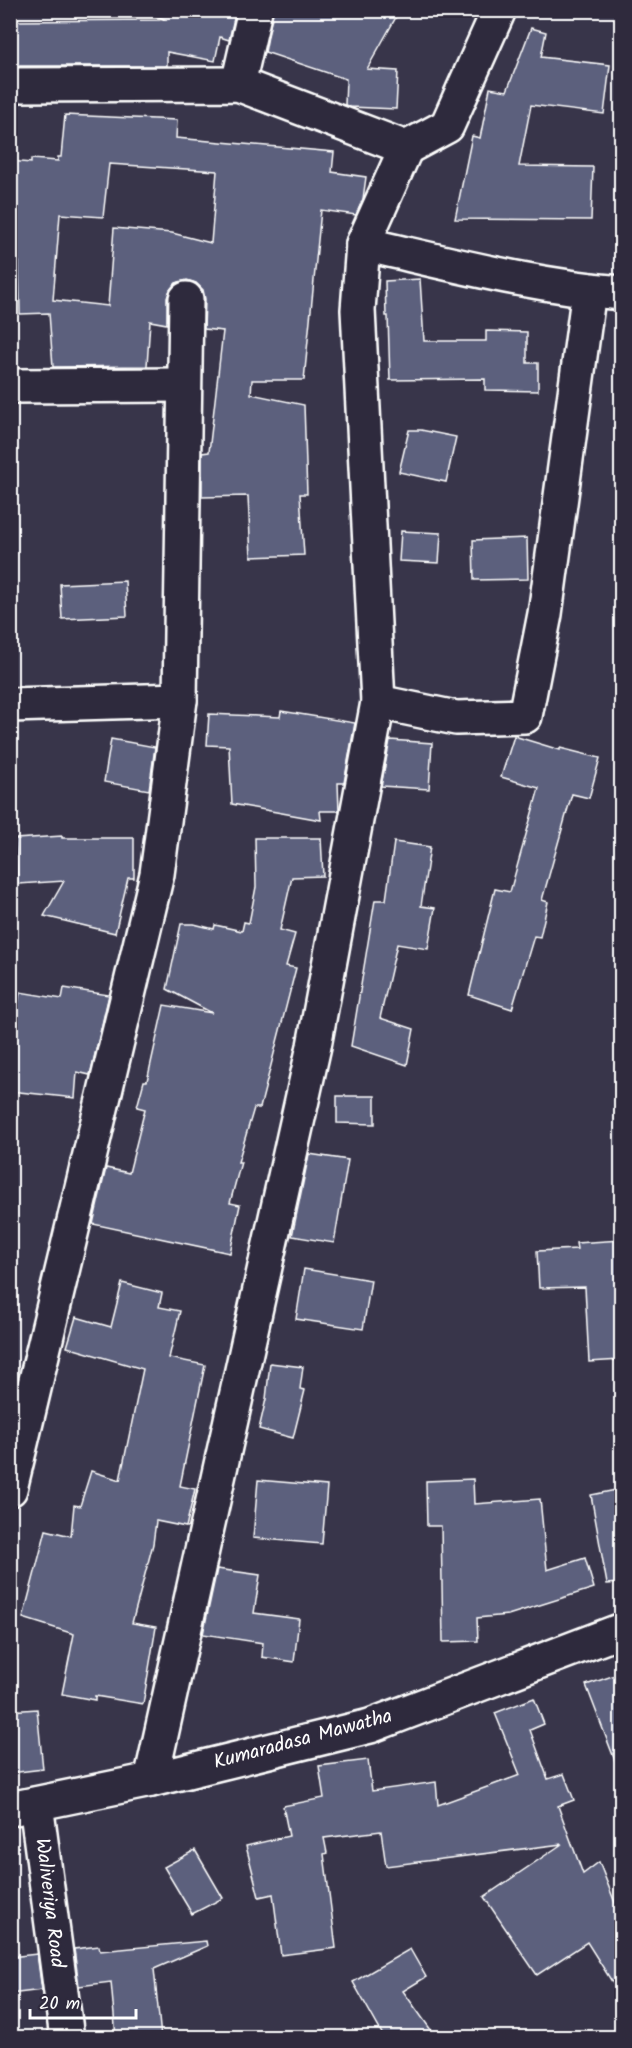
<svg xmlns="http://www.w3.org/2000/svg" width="632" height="2048" viewBox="0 0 632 2048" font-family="Kalam,sans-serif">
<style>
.building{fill:#5c607d;stroke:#fff;stroke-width:1.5;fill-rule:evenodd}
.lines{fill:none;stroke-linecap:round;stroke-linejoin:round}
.minor-casing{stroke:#fff;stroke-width:38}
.major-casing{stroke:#fff;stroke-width:38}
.minor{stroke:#2f2a3d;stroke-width:33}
.major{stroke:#2f2a3d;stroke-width:33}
.labels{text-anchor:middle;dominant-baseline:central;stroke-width:4.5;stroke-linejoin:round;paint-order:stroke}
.street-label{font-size:20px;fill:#fff;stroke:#2f2a3d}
</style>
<rect width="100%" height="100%" fill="#38354a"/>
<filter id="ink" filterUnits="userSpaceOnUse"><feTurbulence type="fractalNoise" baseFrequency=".0167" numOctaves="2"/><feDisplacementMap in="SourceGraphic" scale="12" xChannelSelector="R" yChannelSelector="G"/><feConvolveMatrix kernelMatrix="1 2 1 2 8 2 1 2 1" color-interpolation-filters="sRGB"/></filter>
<g filter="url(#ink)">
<!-- building -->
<g class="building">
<polygon points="157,10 236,10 229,40 220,37 215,61 167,52 167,66 10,66 10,21 167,20 156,16"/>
<polygon points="273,10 400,10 367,69 398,71 396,109 350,107 345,105 346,79 265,52"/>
<polygon points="531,28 546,32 541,57 610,65 604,114 531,105 519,166 593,167 591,220 455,219 472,136 480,138 490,88 507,91"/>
<path d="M65 115 177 120 176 138 334 152 332 172 366 177 363 199 356 215 321 210 304 380H252L251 394 304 405 307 494H300L304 555 251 557 248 496 202 497V453L209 452 223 331 204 329 205 299 203 290 196 283 187 280 176 283 170 290 167 298V324L150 321 147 366 53 367 49 313 20 314 19 262H10V161L31 163V159L58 161V157H61ZM109 164 217 171 211 243 172 233 114 228 108 306 53 300 60 214 103 217Z"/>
<polygon points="420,279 424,341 486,341 486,331 527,332 527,363 538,363 538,391 485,390 485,379 390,380 388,316 386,316 385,281"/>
<polygon points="409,430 421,430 456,437 446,482 399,472"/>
<polygon points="401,531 441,533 439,563 399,561"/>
<polygon points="527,538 528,579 474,580 473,540"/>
<polygon points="125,581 127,616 62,619 60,584"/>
<polygon points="281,711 355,723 344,783 338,783 339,811 320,811 321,820 232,804 229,746 207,745 209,714 280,717"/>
<polygon points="514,736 560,750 560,748 600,758 589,798 572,794 542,900 548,902 540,937 534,936 512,1009 469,995 495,889 510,892 539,788 501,777"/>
<polygon points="111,739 155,747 149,790 104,782"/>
<polygon points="390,740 432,743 429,789 381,786"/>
<polygon points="62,836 62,838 134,838 134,878 128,878 115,933 44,916 64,881 18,884 15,839"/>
<polygon points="255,838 321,838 323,876 292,877 280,930 295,934 286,966 296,968 260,1108 254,1108 238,1162 241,1162 230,1203 240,1205 230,1253 93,1224 106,1168 129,1173 145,1109 137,1107 144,1081 147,1081 164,1005 212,1013 167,989 181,924 194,924 214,929 215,925 242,931 244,922 249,923 256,887"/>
<polygon points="394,842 430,847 421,906 435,908 428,949 397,944 380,1018 414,1029 407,1065 351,1046 375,900 386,900"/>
<polygon points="64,988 109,995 90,1075 77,1072 75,1098 10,1091 10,1021 15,1022 20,992 62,999"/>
<polygon points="337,1096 375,1096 375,1124 337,1123"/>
<polygon points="309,1154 348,1160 334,1243 292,1236"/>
<polygon points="621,1240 621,1360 589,1362 585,1287 539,1288 537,1251 577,1249 576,1243"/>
<polygon points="304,1269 371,1280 363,1329 296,1319"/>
<polygon points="122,1283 162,1293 159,1307 180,1311 169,1358 205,1365 180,1486 195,1489 186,1527 156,1521 153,1544 132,1623 156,1627 143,1704 95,1696 95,1700 62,1694 74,1634 23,1618 46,1530 71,1536 74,1505 80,1506 91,1471 120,1480 143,1369 67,1347 76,1317 111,1327"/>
<polygon points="270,1363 303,1367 300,1389 305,1390 293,1438 259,1429 266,1399"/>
<polygon points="473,1479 474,1504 540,1499 547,1570 585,1558 594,1588 508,1615 477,1618 478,1641 443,1642 441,1526 427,1526 426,1481"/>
<polygon points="258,1480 327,1486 322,1544 253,1538"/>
<polygon points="621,1489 621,1583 607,1584 591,1495"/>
<polygon points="217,1569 260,1575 254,1613 299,1619 294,1662 262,1657 263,1643 203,1634"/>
<polygon points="621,1673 621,1771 619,1771 586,1685"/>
<polygon points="534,1698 544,1724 530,1730 548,1779 564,1774 574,1800 558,1806 583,1874 599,1862 621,1918 621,1996 587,1942 537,1975 484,1897 562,1844 386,1866 381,1831 324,1838 327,1853 324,1854 336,1948 281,1955 273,1894 259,1897 246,1846 289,1836 283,1806 324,1798 319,1766 368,1760 372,1791 436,1782 438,1805 520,1775 495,1713"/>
<polygon points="37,1709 43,1769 10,1773 10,1711"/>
<polygon points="195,1850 223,1898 192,1914 164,1867"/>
<polygon points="206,1941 207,1946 154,1969 161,2037 116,2037 111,1982 79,1986 74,1949 99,1946 100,1951"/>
<polygon points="410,1949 426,1977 403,1991 436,2037 384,2037 353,1982"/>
<polygon points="37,1954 42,1990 10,1994 10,1957"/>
</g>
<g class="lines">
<defs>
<g id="minor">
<polyline points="238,84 255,10"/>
<polyline points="10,85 238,84 406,148 447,126 499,10"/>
<path d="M363 244C448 263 534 286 622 293"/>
<polyline points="10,386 183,385"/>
<polyline points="378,702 456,718 525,716 545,614 589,290"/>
<polyline points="10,705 180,700"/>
<polyline points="10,1489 157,874 180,700 186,299"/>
<polyline points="151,1780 314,1046 378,702 358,310 363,244 406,148"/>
<polyline points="36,1804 67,2038"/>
</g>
<polyline id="major" points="10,1809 151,1780 370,1726 622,1630"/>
</defs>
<!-- minor casing -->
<use href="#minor" class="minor-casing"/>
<!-- major casing -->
<use href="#major" class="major-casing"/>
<!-- minor -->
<use href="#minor" class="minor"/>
<!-- major -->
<use href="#major" class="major"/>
</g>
</g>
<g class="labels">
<!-- street labels -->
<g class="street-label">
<text transform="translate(303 1740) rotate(-15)">Kumaradasa Mawatha</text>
<text transform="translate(49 1903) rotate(83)">Waliveriya Road</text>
</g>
</g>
<!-- margin -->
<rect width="632" height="2048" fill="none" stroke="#2f2a3d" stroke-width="36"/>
<rect x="18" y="18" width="596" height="2012" fill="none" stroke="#fff" stroke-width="2" filter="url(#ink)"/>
<!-- scale -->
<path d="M30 2009v9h106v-9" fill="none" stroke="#ffffff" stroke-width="3"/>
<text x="39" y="2009" font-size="18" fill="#ffffff" stroke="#2f2a3d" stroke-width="4.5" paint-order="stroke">20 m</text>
</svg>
